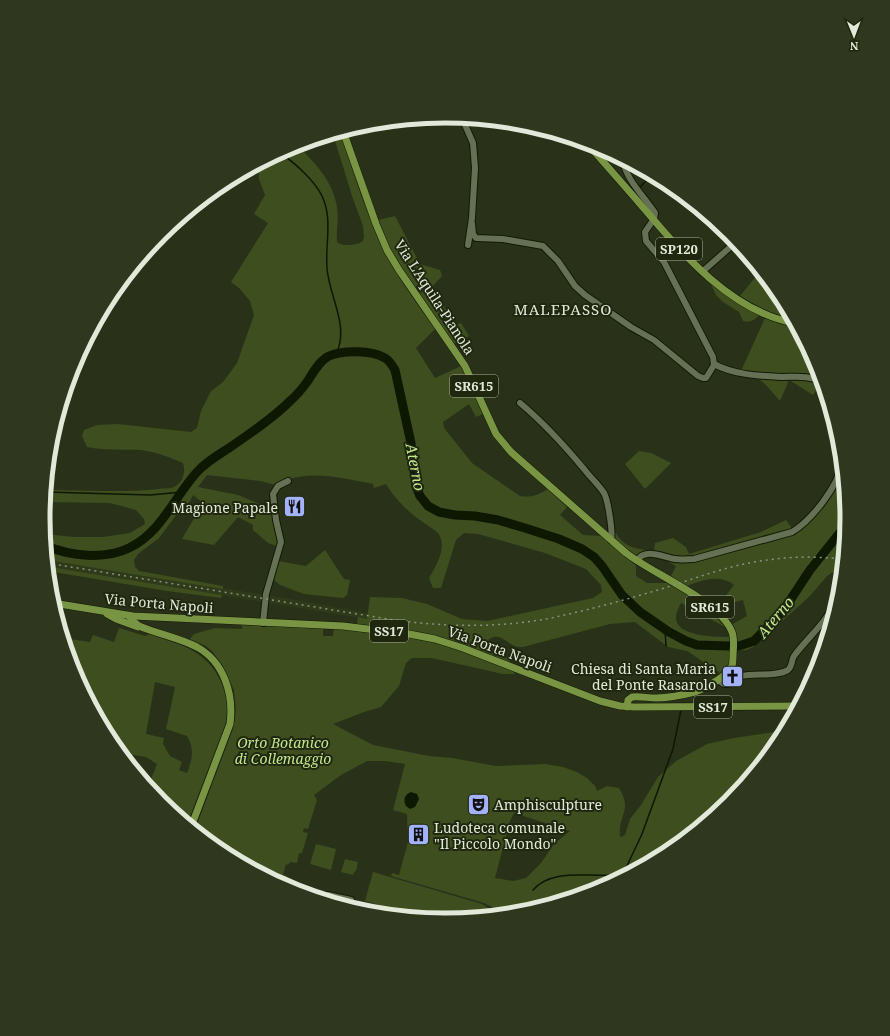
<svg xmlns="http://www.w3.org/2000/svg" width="890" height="1036" viewBox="0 0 890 1036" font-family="'Noto Serif',serif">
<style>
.built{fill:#2f3a1a}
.green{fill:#3e4e1f;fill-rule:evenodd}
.water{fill:#0e1700}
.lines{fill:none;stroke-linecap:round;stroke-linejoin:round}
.stream{stroke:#0e1700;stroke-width:1.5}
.river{stroke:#0e1700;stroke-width:9}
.minor-casing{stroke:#111a03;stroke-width:8}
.major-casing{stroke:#111a03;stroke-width:8}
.minor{stroke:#657054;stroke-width:6}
.major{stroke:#799443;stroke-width:7}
.rail{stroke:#8b927e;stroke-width:1.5;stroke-dasharray:2 4;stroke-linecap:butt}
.labels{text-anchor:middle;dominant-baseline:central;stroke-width:4;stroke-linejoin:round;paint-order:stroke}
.shield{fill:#1f280f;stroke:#a8af9c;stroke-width:1}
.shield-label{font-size:13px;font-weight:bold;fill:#e2e9d9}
.street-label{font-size:14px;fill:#e2e9d9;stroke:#1f280f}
.poi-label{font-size:14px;fill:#e2e9d9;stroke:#1f280f;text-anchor:end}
.park-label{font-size:14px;font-style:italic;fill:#c4e68d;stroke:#1f280f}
.neighbourhood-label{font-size:15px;letter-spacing:1px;fill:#e2e9d9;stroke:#1f280f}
.water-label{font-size:15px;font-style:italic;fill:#c6e88e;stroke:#1f280f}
.rim{fill:none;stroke:#e2e9d9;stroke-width:5}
</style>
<rect width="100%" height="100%" fill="#293219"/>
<!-- built -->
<polygon class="built" points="47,560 278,597 368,613 367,619 62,569 48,566"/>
<!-- green -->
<g class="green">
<path d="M340 132C354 174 367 218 388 258 401 283 419 306 435 329L416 348 435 378 461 366 483 414 476 417 469 404 443 422 444 428 472 463 520 496C531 498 538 495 548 489L567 507 560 515 583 535 602 536 616 533C624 548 638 549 654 551L655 543 673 538 686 547 689 554 761 532 786 520 795 533 801 529 842 471 847 518 842 571 831 573 827 576 809 597 753 647 747 650 736 651 731 625 747 616 743 600 723 605 721 602 734 585C720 574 703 580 687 586L671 576 676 566 661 558 652 554 636 559V576L647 583H668L677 588 707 608 725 627 681 603C679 607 676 613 676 618 676 637 718 637 730 637V663L720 673 687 651 668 647 635 622 610 624 523 647C520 647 516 647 513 645 504 641 500 633 489 639L488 642 502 650 515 670 514 674H503L432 658H412L406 663 399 686 381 707 364 712 333 724 373 745 429 756 452 758 496 766 545 764 563 767 577 772 587 778 595 786 597 791 607 786 619 788C633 811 618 814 620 836L621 837 625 835 630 819 641 805 658 777 676 761 707 744 734 738 781 731 786 728 779 742 729 802 668 852 599 889 523 912 496 915 494 908 484 903 391 876 392 873 399 875 408 842 407 814 393 810 405 764 385 761H367L341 775 314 795 317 800 308 829 304 828 303 832 308 833 302 853H299L297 863 290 862 288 865 286 864 283 875 287 876 286 881 293 883 292 887 303 890 302 893 291 889 221 852 195 830 233 729 236 711 234 690 223 666 212 651 206 646 190 639 194 634 215 628 242 629V625L323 628V636H333L334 628 357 624 358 617 367 619 370 597 402 598 427 604 462 619 487 621 593 598 602 592 601 585 586 569 545 553 478 534 464 533 456 540 441 588H433L429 578C436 567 449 544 437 532 431 527 423 523 417 518 405 509 393 496 386 484L374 488 373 484C341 478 306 468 276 485L260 481 207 475 198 487 238 495 272 509 279 538 277 546 268 543 253 530V525L238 517 214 545 182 539 203 503 193 495 190 501 177 514 159 538 138 554 134 560 135 567 139 571 223 586V589L47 560 45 534 74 537H103L130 533 145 524 144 519 136 510 110 503 45 502 46 490C83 490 122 493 159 489 164 488 171 489 174 487 183 483 186 471 183 463 169 457 156 452 141 450 123 449 105 451 87 447L82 436 84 430 97 425 118 424 191 432 197 428 201 411 211 391 223 382 237 363 254 315 250 301 239 288 231 282 268 223 254 214 265 195 259 179 258 164 297 145C315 163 333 181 337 207 339 219 336 231 337 242 342 247 356 245 362 242L364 238 363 226 352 196 333 134ZM514 813 570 831 554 844 541 863 526 878 513 881 495 878 510 821Z"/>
<polygon points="395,216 420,264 440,270 442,276 431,288 456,325 461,323 469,336 454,344 400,265 387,243 379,220"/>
<path d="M759 273C775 284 784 303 792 319L769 312 740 296Z"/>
<path d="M711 284 741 305 759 315C754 321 750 323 743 321L739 312 723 302 716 295Z"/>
<polygon points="765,318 796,327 817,367 811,376 820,384 813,395 789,380 780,401 766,385 751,372 741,371"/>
<polygon points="639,451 651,453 671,463 645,489 625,464"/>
<polygon points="325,550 344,579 350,580 347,595 343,598 304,594 280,585 273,579 278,561 306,566"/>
<polygon points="48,566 62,569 222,595 221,598 167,591 48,571"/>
<path d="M119 628 145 636 150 634C164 640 180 643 193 651 219 666 232 696 225 725L187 824 161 802 148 787 157 764 146 757 120 753 111 741 74 672 63 638 90 642 93 635 114 642ZM155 682 175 687 166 729 187 736C195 749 192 760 187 773L179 770 182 762 170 756 163 744 164 738 146 734Z"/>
<polygon points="316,844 336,849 331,870 310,864"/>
<polygon points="345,859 358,862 356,871 354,872 353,875 341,872"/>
<polygon points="373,872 482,904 488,908 491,915 445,920 430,919 365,901"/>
<polygon points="356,903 364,903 420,918 362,911 354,909"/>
</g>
<!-- water -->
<path class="water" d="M411 792 417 794 419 799 415 807 410 809 406 806C403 800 404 795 411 792Z"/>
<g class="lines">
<!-- stream -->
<g class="stream">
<path d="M280 153C294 162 315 181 322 196 333 219 325 244 327 268 329 297 350 326 336 354"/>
<polyline points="639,188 652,175"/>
<polyline points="46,492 150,495 182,492"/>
<polyline points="665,629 666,646"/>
<path d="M533 890C552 868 588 877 613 875L620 874 625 870 642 834 673 749 681 710"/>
</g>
<!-- river -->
<path class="river" d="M46 546C71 556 104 560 129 548 162 532 174 497 197 472 206 462 218 455 229 448 249 434 271 420 289 402 296 396 302 389 307 382 313 373 319 361 329 356 342 350 372 350 385 358 390 361 392 365 395 370L411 443 416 486 420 496 428 506 439 512 455 515 475 516 498 520 525 528 559 539 582 549 594 557 602 566 622 595 640 612 669 632 686 641 697 645 729 646H739L754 641 783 611 810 570 846 525"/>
<defs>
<g id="minor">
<polyline points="462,118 473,143 475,168 472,218 468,245"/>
<path d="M472 224 473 234 476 238 503 239 543 246 558 261 575 286 585 295 631 327 654 340 698 376 703 378H706L714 365 713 357 664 262 646 241 645 232 654 219 655 213C644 196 626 180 623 160"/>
<polyline points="702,272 736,242"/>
<path d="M714 364C734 375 760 376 782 377 796 377 809 375 822 382"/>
<path d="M520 403C544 423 564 445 584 469 590 477 598 484 604 493 608 500 613 532 611 540"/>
<path d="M637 561C644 547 663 557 675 559 681 560 688 559 694 559L792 532C812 520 837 487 842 465"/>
<polyline points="263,623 266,594 281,542 276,520 273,494 278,486 288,481"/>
<path d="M718 680C729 690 732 679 742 676 755 673 777 677 788 670 793 666 791 660 794 656 805 641 820 628 830 612"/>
<polyline points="313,896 328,895 351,900"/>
</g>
<g id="major">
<path d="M343 131 376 224 387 250 399 270 465 366 496 434 511 452 626 553C653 574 720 601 732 632 735 640 733 649 733 657 733 659 733 663 732 666 727 676 706 688 695 692 683 695 669 698 656 698 648 698 640 696 632 697L628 700 627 707"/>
<path d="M587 143C605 164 623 184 641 205 681 252 730 311 794 323"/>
<polyline points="53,603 133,616 343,626 409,634 435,639 463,648 600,701 620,706 634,707 798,706"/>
<polyline points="107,614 116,619 138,627"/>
<path d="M129 616 134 622 139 626C158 634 179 638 197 647 224 662 234 694 230 724L191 827"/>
</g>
</defs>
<!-- minor casing -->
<use href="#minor" class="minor-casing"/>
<!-- major casing -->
<use href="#major" class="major-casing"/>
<!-- minor -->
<use href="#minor" class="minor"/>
<!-- major -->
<use href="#major" class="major"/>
<!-- rail -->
<path class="rail" d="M47 563 394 620C447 627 499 628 551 618 593 609 636 597 677 584 710 573 742 562 776 559 798 556 821 557 843 559"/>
</g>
<!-- icons -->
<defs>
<symbol id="restaurant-square" viewBox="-11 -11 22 22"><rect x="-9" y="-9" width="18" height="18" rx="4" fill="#a4b2fc" stroke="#1f280f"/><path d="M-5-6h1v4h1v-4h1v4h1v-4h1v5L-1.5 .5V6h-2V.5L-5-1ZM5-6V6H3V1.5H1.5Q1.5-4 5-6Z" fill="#111"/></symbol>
<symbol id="church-square" viewBox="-11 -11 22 22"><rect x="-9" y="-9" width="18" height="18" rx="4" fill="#a4b2fc" stroke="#1f280f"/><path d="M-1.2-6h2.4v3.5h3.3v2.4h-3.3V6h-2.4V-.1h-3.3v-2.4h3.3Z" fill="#111"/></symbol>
<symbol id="theatre-square" viewBox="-11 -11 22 22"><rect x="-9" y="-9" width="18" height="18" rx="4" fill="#a4b2fc" stroke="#1f280f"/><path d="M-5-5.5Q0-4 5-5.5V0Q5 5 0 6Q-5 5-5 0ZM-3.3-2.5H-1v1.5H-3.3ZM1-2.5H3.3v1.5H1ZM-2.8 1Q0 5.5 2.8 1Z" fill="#111"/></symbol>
<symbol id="building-square" viewBox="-11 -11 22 22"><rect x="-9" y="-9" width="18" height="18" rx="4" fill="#a4b2fc" stroke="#1f280f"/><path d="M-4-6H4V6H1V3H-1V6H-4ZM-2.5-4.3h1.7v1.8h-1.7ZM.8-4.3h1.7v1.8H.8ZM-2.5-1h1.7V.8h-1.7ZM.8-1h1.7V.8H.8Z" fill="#111"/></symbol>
</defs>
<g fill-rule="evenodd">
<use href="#restaurant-square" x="282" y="494" width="25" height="25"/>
<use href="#church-square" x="720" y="664" width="25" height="25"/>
<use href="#theatre-square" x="466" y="792" width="25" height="25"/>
<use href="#building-square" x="406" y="822" width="25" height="25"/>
</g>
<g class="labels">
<!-- shield labels -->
<g class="shield">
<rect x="656" y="238" width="46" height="22" rx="3"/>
<rect x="450" y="375" width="48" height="22" rx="3"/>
<rect x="686" y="596" width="48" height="22" rx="3"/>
<rect x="370" y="620" width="38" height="22" rx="3"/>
<rect x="694" y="696" width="38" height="22" rx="3"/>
</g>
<g class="shield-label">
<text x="679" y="249">SP120</text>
<text x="474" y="386">SR615</text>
<text x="710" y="607">SR615</text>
<text x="389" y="631">SS17</text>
<text x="713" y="707">SS17</text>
</g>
<!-- street labels -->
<g class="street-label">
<text transform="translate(435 297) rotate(57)">Via L'Aquila-Pianola</text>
<text transform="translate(159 603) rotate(5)">Via Porta Napoli</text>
<text transform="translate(500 649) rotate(20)">Via Porta Napoli</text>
</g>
<!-- poi labels -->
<g class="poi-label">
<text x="278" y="507">Magione Papale</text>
<text x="716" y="668">Chiesa di Santa Maria<tspan x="716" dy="16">del Ponte Rasarolo</tspan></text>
<text x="494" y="804" text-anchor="start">Amphisculpture</text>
<text x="434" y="827" text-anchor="start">Ludoteca comunale<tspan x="434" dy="16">"Il Piccolo Mondo"</tspan></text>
</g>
<!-- park labels -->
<g class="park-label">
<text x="283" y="742">Orto Botanico<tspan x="283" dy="16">di Collemaggio</tspan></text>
</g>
<!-- neighbourhood labels -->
<g class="neighbourhood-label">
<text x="563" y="309">MALEPASSO</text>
</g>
<!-- water labels -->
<g class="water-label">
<text transform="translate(416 467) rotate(79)">Aterno</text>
<text transform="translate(775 617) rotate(-50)">Aterno</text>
</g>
</g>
<!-- crop -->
<path d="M0 0H890V1036H0ZM50 518a395 395 0 1 1 790 0a395 395 0 1 1-790 0Z" fill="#2f371f" fill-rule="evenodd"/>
<path class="rim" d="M50 518a395 395 0 1 1 790 0a395 395 0 1 1-790 0Z"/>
<!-- north arrow -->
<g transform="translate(854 36) rotate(179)" stroke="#1f280f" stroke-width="3" paint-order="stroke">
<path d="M0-3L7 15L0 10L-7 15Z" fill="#e2e9d9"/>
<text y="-6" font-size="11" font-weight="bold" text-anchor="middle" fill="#e2e9d9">N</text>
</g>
</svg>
